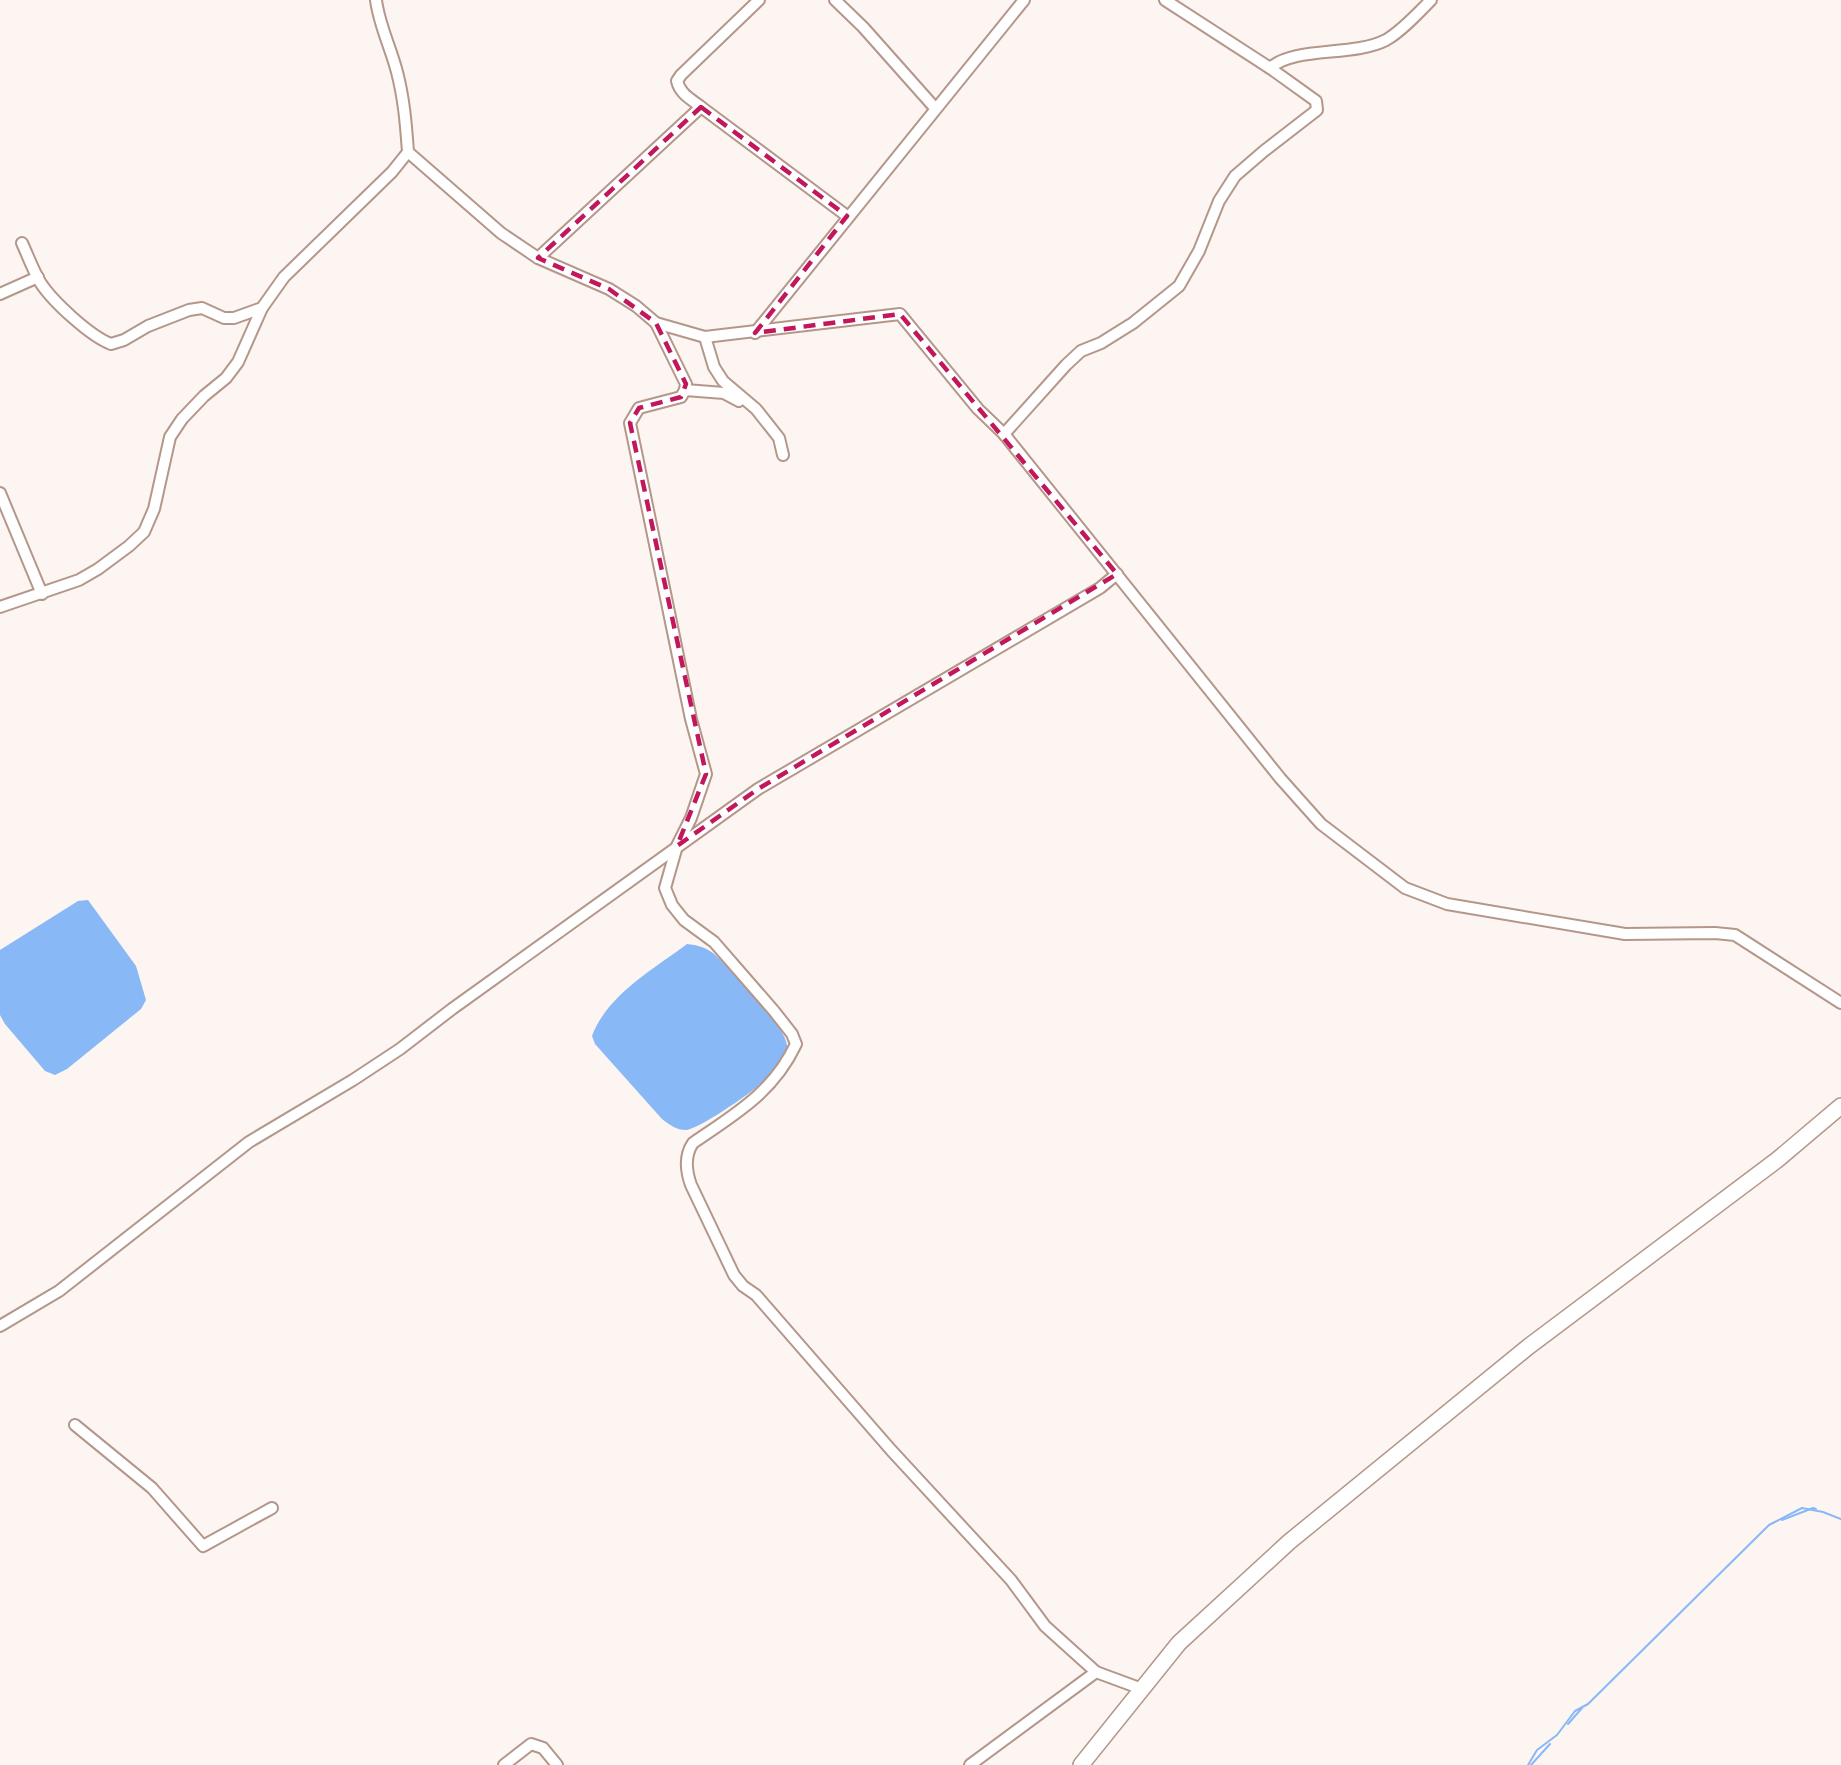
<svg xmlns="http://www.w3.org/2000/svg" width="1841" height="1765" viewBox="0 0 1841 1765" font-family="'Playfair Display',serif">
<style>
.water{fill:#89b8f6}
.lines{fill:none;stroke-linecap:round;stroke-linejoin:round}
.stream{stroke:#89b8f6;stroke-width:2}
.street-casing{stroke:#b5978a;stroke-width:14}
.secondary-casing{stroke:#b5978a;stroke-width:18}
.street{stroke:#fff;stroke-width:10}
.secondary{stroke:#fff;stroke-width:15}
.marked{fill:none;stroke:#c2185b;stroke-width:4.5;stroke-dasharray:12 8;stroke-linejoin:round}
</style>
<rect width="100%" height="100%" fill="#fcf5f2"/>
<!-- water -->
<g class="water">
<polygon points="88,900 136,966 146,1000 141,1009 67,1069 55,1075 45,1071 5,1024 0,1015 0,950 78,901"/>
<path d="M687 944C697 945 705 947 713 953 728 966 791 1030 787 1049 785 1059 777 1069 770 1076 760 1087 700 1129 686 1130 676 1130 670 1125 662 1119L595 1044 592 1036C607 995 654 969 687 944Z"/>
</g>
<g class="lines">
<!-- stream -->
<g class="stream">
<polyline points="1782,1520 1813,1508 1816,1509"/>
<polyline points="1568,1724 1582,1708"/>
<polyline points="1528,1765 1537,1750 1557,1735 1575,1711 1588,1704 1769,1525 1802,1508 1823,1512 1841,1519"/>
<polyline points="1531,1765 1550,1744"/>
</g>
<defs>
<g id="street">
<polyline points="835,0 863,27 935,108"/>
<polyline points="1165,0 1270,68"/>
<path d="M701 107C691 99 680 94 677 81L681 75 759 0"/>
<polyline points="408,152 501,233 538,258 609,289 636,306 656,323 705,337 900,314 978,409 1004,434 1280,778 1321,824 1405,888 1447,904 1625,934 1715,933 1735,935 1841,1003"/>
<path d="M22 243C28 256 33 270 40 282 52 301 90 336 111 344L124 340 148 326 189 310 202 308 224 318H234L262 308"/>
<polyline points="538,258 701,107 847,216"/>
<polyline points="0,294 38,277"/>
<path d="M656 323 686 384 685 390 681 397 639 408 630 423 691 719 706 774 691 818 677 846 665 888 672 905 684 920 714 942 774 1011 792 1034 796 1044C773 1093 735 1114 693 1143 684 1156 686 1171 691 1185L734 1275 743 1286 756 1295 891 1450 1011 1580 1045 1626 1096 1672 1142 1689"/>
<polyline points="755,333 1024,0"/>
<polyline points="705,337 714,367 723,381 756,409 779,438 783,455"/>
<polyline points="685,390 724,393 739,401"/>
<path d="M1004 434 1066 365 1081 351 1101 343 1133 323 1179 286 1199 251 1219 201 1235 176 1264 151 1317 110 1316 101 1270 68C1295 46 1353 57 1386 40 1402 31 1418 13 1431 0"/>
<polyline points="0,493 42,594"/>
<path d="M0 607 79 580 98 569 129 546 144 532 154 509 170 437 182 419 204 396 226 378 238 362 262 308 284 277 392 172 408 152C406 124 404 99 397 72 391 48 379 25 376 0"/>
<polyline points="0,1326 59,1291 249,1142 353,1080 400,1049 452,1009 758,789 1100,588 1117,574"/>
<polyline points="75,1425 152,1488 203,1546 272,1508"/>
<polyline points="504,1765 531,1744 543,1748 557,1765"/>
<polyline points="970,1765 1096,1672"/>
</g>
<polyline id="secondary" points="1081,1765 1179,1643 1289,1542 1528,1347 1777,1160 1841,1106"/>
</defs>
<!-- street casing -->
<use href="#street" class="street-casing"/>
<!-- secondary casing -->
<use href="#secondary" class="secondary-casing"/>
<!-- street -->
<use href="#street" class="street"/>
<!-- secondary -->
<use href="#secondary" class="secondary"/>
</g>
<!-- marked area -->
<path class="marked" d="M701 107 847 216 755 333 900 314 1117 574 758 789 677 846 706 774 630 423 639 408 681 397 686 384 656 323 609 289 538 258Z"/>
</svg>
